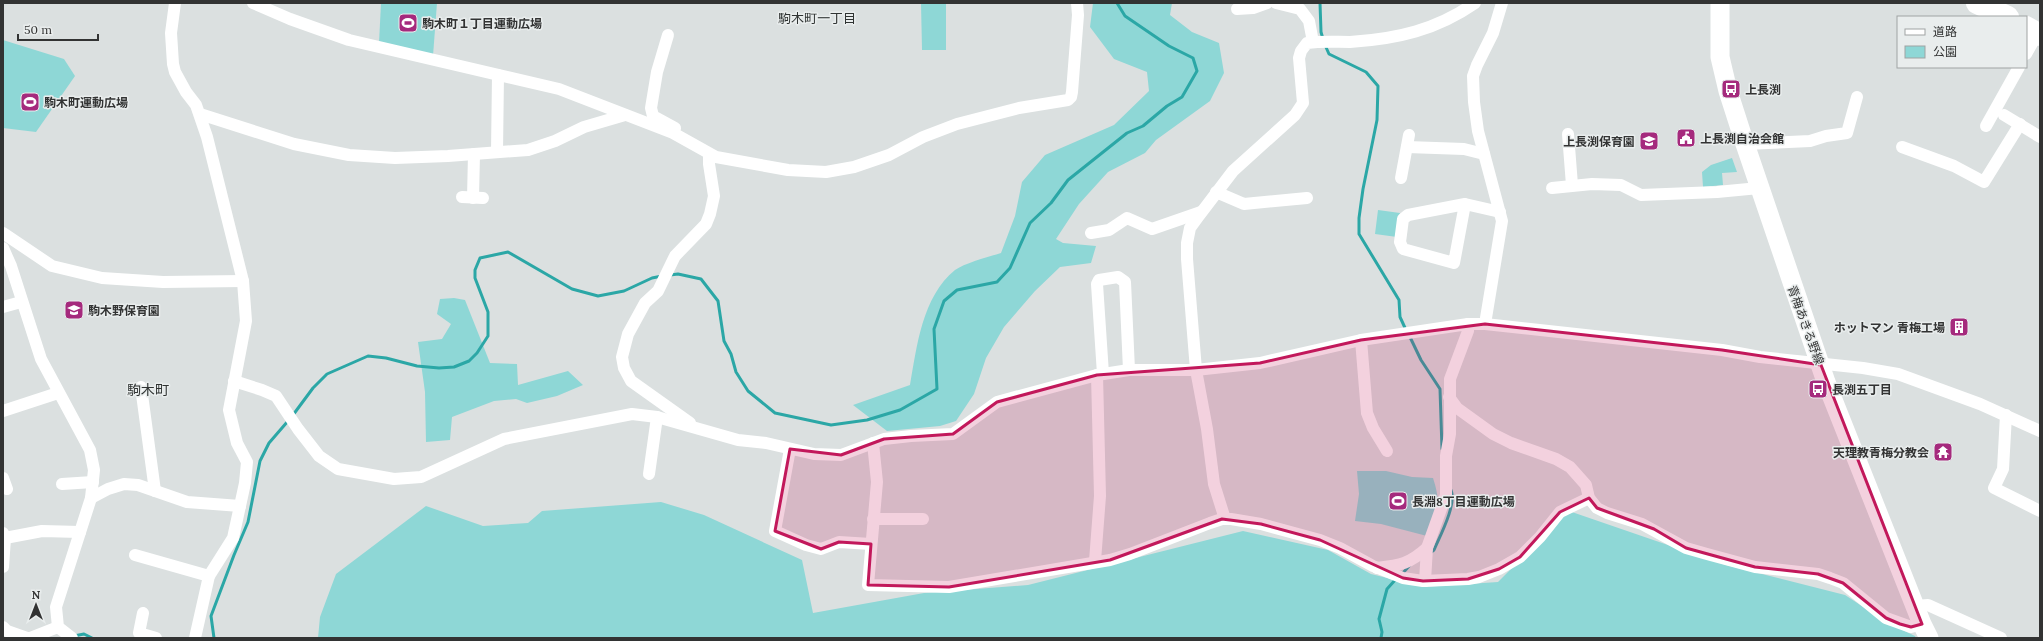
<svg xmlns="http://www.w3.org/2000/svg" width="2043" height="641" viewBox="0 0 2043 641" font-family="Lora,'Noto Sans JP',serif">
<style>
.green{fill:#8ed7d6}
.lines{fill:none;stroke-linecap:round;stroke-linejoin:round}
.stream{stroke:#2ba7a6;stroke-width:3}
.street{stroke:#fff;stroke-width:12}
.primary{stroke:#fff;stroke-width:19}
.highway{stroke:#fff;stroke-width:22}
.marked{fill:#c2185b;fill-opacity:0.2;stroke:#c2185b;stroke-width:3;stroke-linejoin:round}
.labels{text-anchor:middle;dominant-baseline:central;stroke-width:3;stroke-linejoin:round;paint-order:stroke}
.poi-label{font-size:12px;font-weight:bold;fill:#323333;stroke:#e9eded;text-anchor:start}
.street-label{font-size:12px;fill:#323333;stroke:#e9eded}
.neighbourhood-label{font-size:13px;fill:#2f3332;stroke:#e9eded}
.quarter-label{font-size:14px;fill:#2f3332;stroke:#e9eded}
</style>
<rect width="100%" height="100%" fill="#dbe0e0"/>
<!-- green -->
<g class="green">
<polygon points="381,3 437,3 433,56 379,43"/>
<polygon points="921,3 946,3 946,50 922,50"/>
<path d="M1093 3H1172L1170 15 1192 32 1219 43 1224 73 1210 101 1156 140 1145 153 1108 172 1079 204 1056 239 1063 243 1096 246 1091 263 1060 267 1035 291 1004 327 986 358 974 394 956 421 940 426 887 431 853 405 910 385C917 346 922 297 955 270 965 263 988 257 1001 253L1015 216 1022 182 1045 155 1114 125 1149 91 1147 72 1114 59 1090 27Z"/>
<polygon points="3,40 64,59 75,76 36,132 3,128"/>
<polygon points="1732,158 1737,172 1722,173 1723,185 1703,187 1702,172 1711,165"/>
<polygon points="1378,210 1400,213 1397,237 1375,234"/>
<polygon points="454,298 465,300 490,363 517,364 518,385 568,371 583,385 557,396 527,403 516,399 494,401 452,417 450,440 426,442 425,392 418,342 442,339 451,324 437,314 440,299"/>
<path d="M1357 471H1386L1412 477 1433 478C1442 506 1437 511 1427 536L1381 524 1355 521 1359 494Z"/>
<polygon points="661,502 704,515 802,560 813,613 924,593 1028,585 1243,531 1328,550 1371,574 1424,587 1498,582 1569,511 1726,565 1845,595 1888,623 1915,636 1916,638 318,638 320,617 336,574 426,506 483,526 528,523 542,511"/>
</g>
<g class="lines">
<!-- stream -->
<g class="stream">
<polyline points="1320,3 1321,32 1323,39"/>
<polyline points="1325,45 1329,54 1366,72 1378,86 1377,120 1363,189 1359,218 1359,234 1399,300 1400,317 1406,330"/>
<polyline points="670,275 678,274 701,279 718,301 724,341 731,354 736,372 748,391 775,413 831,425 867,420 900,410 937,389 934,329 944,301 957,290 997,282 1010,268 1030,223 1051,203 1068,180 1127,133 1143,126 1167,106 1182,97 1197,71 1193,58 1169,46 1125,16 1117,3"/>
<polyline points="1409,335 1421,360 1440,389 1442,449"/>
<polyline points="293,415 313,388 327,374 368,356 386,358 417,366 439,368 454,367 469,361 477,353 488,336 488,312 475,278 475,270 480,258 508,252 572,289 598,296 624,291 652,278 662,276"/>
<path d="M1430 553 1434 550C1440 536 1457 504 1451 490"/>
<polyline points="1402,574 1410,565"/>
<polyline points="74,636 84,634 92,638"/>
<polyline points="214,638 211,616 234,555 248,522 260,461 269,443 288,421"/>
<polyline points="1381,638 1382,632 1379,619 1387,589 1396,579"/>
</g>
<!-- street -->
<g class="street">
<polyline points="175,3 171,33 173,64 175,72 186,92 196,105 207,137 243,281 246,321 229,410 237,443 247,462 245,483 233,538 209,576 195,638"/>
<polyline points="253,3 290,19 349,40 559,89 673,133 716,157 788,170 826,172 854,167 889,155 923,137 957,124 1019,108 1068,100 1071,97 1072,92 1078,15 1077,3"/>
<polyline points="1276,3 1300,9 1309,21 1313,42"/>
<polyline points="1237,9 1253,8 1267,3"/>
<polyline points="668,35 657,72 651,108 653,116 675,128"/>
<polyline points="2026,54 2038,33"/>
<polyline points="200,114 294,144 349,155 395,158 448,156 528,150 555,141 584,127 625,115"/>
<polyline points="2004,115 2040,137"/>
<polyline points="1986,126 2019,67"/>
<polyline points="1568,134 1572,185"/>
<polyline points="1745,144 1810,141 1826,136 1847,133 1857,97"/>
<polyline points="1407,147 1464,149 1484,154"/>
<polyline points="1902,147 1954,166 1984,182 2020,124"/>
<polyline points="497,152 498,75"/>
<polyline points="1401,178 1409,135"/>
<polyline points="1552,188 1592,184 1621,185 1641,195 1717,192 1759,188"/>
<polyline points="1216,192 1244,204 1307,198"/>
<polyline points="462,197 483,198"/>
<polyline points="473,198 474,154"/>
<polyline points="1465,204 1454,263 1403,249 1400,242 1403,219 1408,215 1465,204 1500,212"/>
<polyline points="3,233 52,266 102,278 163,282 243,281"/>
<polyline points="1091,233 1109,230 1127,218 1152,229 1201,212"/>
<polyline points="3,248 11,266 41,359 90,450 94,470 91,498 56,607 58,627 72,638"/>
<polyline points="3,307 21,302"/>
<polyline points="1485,324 1502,221 1478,131 1474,102 1473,76 1477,65 1493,33 1502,3"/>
<polyline points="1361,340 1367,413 1373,428 1387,451"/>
<polyline points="1103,374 1097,284 1099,280 1118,277 1125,282 1129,370"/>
<polyline points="234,381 262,390 276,396 298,429 319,456 338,469 394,479 421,477 504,439 632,414 657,417 738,440 766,443 814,454 841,455 884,439 911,436 953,434 997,402 1097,375 1129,370 1196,370 1260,363 1361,340 1468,324 1485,324 1722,350 1760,357 1863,368 1898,374 1980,404 2040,431"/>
<polyline points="141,387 155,491"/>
<polyline points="1449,397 1457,408 1493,434 1511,443 1556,459 1570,467 1586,485 1589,498 1597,508 1607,513 1642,524 1686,548 1707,554 1755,567 1818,574 1830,578 1843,583 1886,618 1911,627 1922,624"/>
<polyline points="3,411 58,393"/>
<polyline points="2006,415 2003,469 1994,488 2040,511"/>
<polyline points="690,423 631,381 624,368 622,357 628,334 645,303 658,291 675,256 706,224 710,214 714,196 709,164 709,155"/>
<polyline points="873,443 877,482 868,585 949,587 1110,560 1130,554 1210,523 1222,519 1231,519 1261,524 1320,540 1340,548 1373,566 1403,578 1423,581 1468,579 1479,577 1499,569 1520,557 1540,537 1560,512 1589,498"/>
<polyline points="790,449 775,531 806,545 821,549 839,542 871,544"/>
<polyline points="649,474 657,417"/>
<polyline points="3,478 7,489"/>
<polyline points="62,484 93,482"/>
<polyline points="91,498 108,489 124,484 138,485 187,502 240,506"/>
<polyline points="873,519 923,519"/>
<path d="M1225 519 1214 484 1207 429 1196 370 1187 259V243L1190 228 1198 217 1233 171 1295 115 1303 103 1299 58 1301 51 1307 43C1322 41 1335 42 1350 42 1397 39 1436 30 1475 3"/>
<polyline points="3,533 5,538 3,567"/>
<polyline points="5,538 42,531 80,532"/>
<polyline points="135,555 209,576"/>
<polyline points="1095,561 1100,496 1097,375"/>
<path d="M1377 568C1401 565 1409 564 1427 548"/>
<polyline points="1425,581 1427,548 1446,495 1446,456 1450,434 1450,379 1468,331 1468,324"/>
<polyline points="1916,606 1928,605 2001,638"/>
<polyline points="143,613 139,633 156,638"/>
<polyline points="3,627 7,631 27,638"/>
<polyline points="30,638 58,627"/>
</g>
<!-- primary -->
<polyline class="primary" points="1720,3 1720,57 1728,91 1745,144 1826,382 1922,624 1929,638"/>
<!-- highway -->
<g class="highway">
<polyline points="1977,3 2008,17"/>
<polyline points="2026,27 2040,35"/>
</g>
</g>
<!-- marked area -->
<path class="marked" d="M1485 324 1722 350 1821 365 1922 624 1911 627 1900 624 1886 618 1843 583 1818 574 1755 567 1686 548 1654 529 1597 508 1589 498 1560 512 1520 557 1499 569 1468 579 1423 581 1403 578 1320 540 1261 524 1222 519 1110 560 949 587 868 585 871 544 839 542 821 549 775 531 790 449 841 455 884 439 953 434 997 402 1097 375 1260 363 1361 340Z"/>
<!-- icons -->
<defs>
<symbol id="stadium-square" viewBox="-11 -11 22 22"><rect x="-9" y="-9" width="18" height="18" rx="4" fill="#a52a7d" stroke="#e9eded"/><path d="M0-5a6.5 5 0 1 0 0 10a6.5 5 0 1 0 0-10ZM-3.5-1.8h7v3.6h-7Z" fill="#fff"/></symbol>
<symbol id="bus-square" viewBox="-11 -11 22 22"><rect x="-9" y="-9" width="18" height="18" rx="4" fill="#a52a7d" stroke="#e9eded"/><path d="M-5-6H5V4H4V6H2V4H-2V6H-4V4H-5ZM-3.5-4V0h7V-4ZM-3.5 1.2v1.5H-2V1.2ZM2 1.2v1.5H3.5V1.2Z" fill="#fff"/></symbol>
<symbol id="civic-square" viewBox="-11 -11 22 22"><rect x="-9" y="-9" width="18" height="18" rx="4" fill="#a52a7d" stroke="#e9eded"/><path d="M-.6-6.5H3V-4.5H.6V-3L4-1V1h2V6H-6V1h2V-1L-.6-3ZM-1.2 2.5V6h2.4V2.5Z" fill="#fff"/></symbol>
<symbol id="school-square" viewBox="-11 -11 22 22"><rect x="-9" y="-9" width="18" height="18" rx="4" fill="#a52a7d" stroke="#e9eded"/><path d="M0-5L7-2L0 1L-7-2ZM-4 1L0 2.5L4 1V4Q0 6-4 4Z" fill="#fff"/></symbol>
<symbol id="building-square" viewBox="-11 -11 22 22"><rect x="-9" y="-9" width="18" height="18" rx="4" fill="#a52a7d" stroke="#e9eded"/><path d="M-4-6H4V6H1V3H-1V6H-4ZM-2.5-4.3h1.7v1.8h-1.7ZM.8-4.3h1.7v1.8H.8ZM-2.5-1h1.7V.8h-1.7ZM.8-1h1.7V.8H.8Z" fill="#fff"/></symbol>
<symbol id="temple-square" viewBox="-11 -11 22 22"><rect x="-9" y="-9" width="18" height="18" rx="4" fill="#a52a7d" stroke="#e9eded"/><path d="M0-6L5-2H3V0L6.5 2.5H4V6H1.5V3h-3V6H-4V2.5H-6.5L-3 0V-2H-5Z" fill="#fff"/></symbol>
</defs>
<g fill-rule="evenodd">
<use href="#stadium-square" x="397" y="12" width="22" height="22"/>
<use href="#bus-square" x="1720" y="78" width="22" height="22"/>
<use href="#stadium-square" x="19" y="91" width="22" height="22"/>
<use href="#civic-square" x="1675" y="127" width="22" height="22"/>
<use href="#school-square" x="1638" y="130" width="22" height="22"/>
<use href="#school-square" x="63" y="299" width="22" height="22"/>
<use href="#building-square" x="1948" y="316" width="22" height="22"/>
<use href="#bus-square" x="1807" y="378" width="22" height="22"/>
<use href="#temple-square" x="1932" y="441" width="22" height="22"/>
<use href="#stadium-square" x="1387" y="490" width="22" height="22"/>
</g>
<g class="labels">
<!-- poi labels -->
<g class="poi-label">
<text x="422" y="23">駒木町１丁目運動広場</text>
<text x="1745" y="89">上長渕</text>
<text x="44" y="102">駒木町運動広場</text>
<text x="1700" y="138">上長渕自治会館</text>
<text x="1635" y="141" text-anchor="end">上長渕保育園</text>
<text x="88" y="310">駒木野保育園</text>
<text x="1945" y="327" text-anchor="end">ホットマン 青梅工場</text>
<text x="1832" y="389">長渕五丁目</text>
<text x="1929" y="452" text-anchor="end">天理教青梅分教会</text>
<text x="1412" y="501">長淵8丁目運動広場</text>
</g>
<!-- street labels -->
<g class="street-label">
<text transform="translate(1806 325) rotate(70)">青梅あきる野線</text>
</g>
<!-- neighbourhood labels -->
<g class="neighbourhood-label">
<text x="817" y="18">駒木町一丁目</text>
</g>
<!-- quarter labels -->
<g class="quarter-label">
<text x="148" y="390">駒木町</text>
</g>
</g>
<!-- border -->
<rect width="2043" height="641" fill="none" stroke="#323333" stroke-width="8"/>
<!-- legend -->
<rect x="1897" y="16" width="130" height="52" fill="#e9eded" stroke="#a0a3a3"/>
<rect x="1905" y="29" width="20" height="6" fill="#ffffff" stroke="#a0a3a3"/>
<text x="1933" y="36" font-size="12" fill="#323333">道路</text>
<rect x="1905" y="46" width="20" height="12" fill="#8ed7d6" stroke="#a0a3a3"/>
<text x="1933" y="56" font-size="12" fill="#323333">公園</text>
<!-- north arrow -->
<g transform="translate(36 605)" stroke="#e9eded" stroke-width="3" paint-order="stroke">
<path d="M0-3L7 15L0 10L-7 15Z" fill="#323333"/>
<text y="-6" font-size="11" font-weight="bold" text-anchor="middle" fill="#323333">N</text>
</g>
<!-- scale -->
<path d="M18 34v6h80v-6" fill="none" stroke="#323333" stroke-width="2"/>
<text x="24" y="34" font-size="12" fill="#323333" stroke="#e9eded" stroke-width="3" paint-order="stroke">50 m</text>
</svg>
